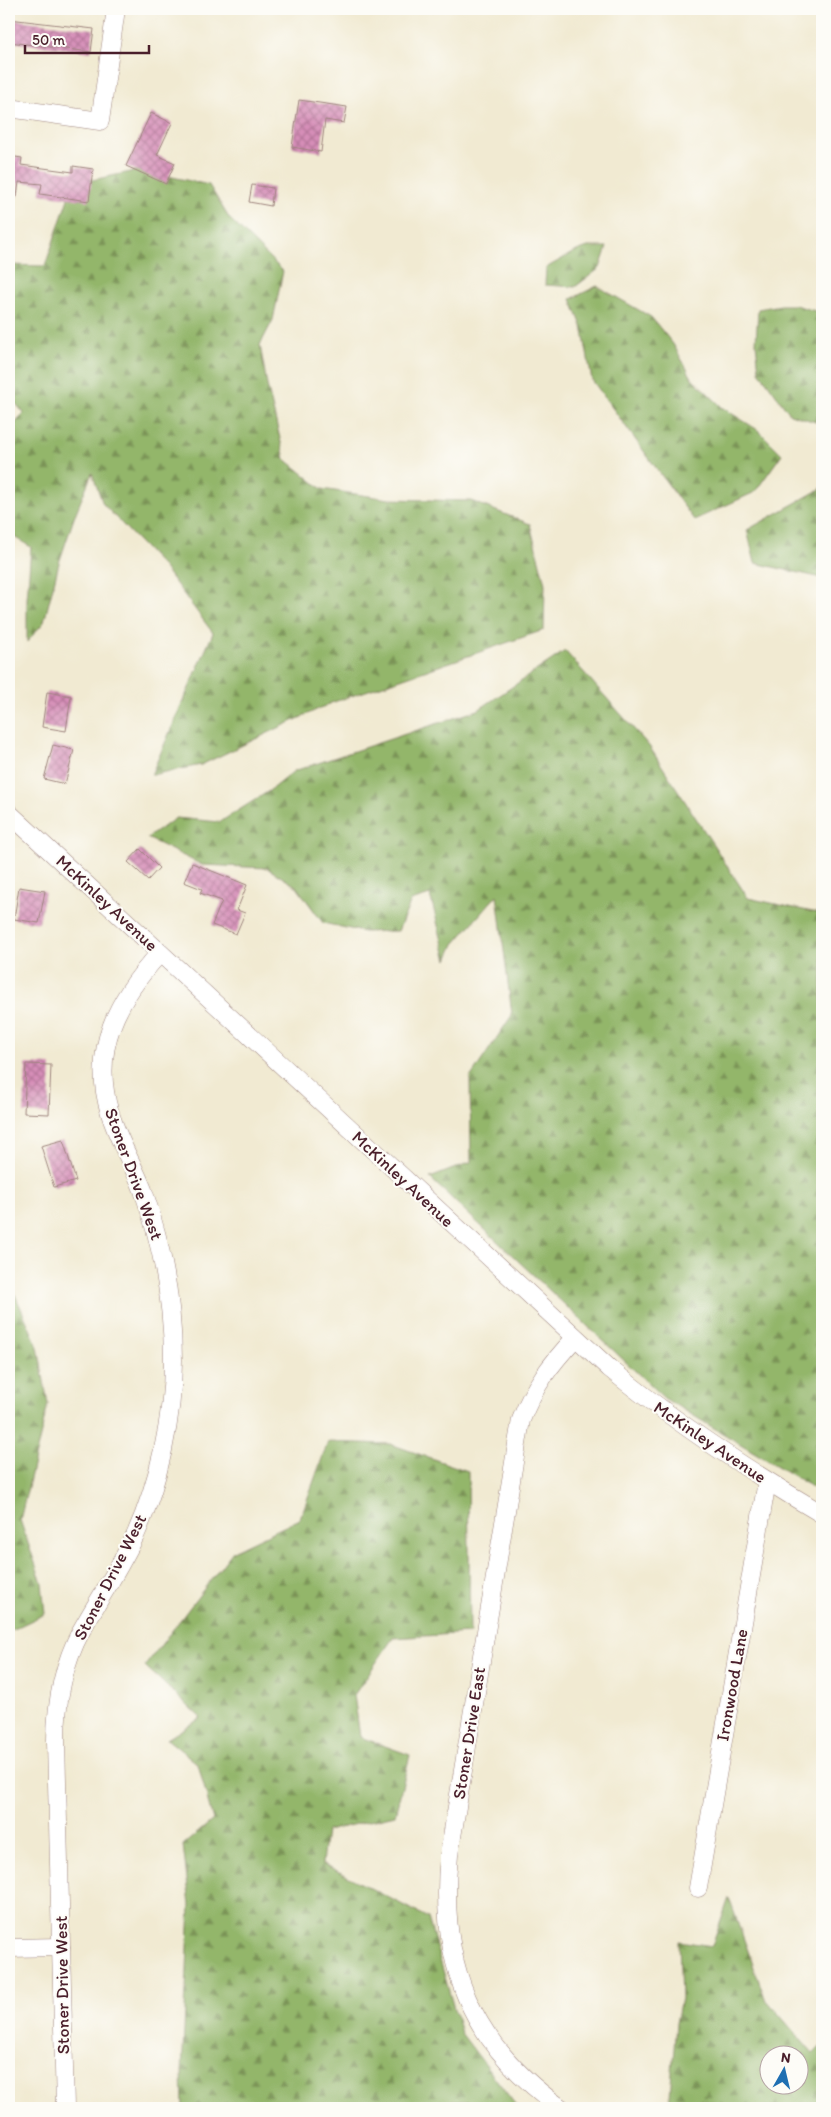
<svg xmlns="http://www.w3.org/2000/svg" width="831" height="2117" viewBox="0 0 831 2117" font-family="Itim,sans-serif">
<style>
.forest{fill:url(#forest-firs);stroke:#6e6a4a;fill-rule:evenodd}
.building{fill:url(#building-cross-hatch)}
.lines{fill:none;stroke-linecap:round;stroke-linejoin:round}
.minor-casing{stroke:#9e847e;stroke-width:19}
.minor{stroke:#fff;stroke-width:18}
.labels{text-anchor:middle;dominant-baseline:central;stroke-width:4;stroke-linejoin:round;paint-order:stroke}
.street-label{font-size:18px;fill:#4a1f2b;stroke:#fdfcf7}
</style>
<defs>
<pattern id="forest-firs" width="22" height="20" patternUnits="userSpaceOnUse" patternTransform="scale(1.25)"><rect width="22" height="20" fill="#93b66a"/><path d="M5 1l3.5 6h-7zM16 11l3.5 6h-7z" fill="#7a9357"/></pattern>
<pattern id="building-cross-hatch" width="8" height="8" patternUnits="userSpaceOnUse" patternTransform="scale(1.25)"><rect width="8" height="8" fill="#d68eb8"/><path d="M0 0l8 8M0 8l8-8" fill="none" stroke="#b07396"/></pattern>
</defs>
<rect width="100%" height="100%" fill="#fdfcf7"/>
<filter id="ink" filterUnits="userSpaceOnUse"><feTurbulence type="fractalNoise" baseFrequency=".02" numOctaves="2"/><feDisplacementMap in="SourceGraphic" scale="10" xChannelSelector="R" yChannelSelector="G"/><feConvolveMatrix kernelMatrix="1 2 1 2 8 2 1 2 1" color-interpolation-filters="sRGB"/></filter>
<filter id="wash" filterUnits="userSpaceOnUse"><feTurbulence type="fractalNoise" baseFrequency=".0096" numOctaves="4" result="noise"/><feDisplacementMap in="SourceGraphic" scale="20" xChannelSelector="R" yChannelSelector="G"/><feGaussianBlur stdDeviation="1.12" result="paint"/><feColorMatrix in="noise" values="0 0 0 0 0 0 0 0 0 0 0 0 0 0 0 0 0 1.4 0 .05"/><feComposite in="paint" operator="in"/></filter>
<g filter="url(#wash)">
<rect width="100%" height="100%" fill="#f1ead2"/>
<!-- forest -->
<g class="forest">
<polygon points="140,170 209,185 229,218 283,271 273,320 260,345 267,385 285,459 322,489 389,499 471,501 530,524 545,584 544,630 331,703 201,765 151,775 213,633 164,568 103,504 92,473 75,515 59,563 44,622 27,642 27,599 31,547 9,534 9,431 24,413 9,396 9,265 45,266 73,184"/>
<polygon points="588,247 607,247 600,268 575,287 545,285 546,268 574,252"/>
<polygon points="597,286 651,317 673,344 692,378 723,408 758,430 782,454 755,492 694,520 592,380 582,326 571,299"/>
<polygon points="781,305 795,305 822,313 822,424 790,414 759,371 756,343 758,309"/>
<polygon points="822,488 822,578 755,563 747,530"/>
<polygon points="565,651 649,746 748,898 822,914 822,1493 664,1398 430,1178 471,1162 470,1078 512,1015 497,895 454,944 447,960 430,895 411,901 398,931 364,932 323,923 296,886 267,868 202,865 147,838 176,818 220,822 269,791 294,771 478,710"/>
<polygon points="9,1281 38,1347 48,1404 20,1520 42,1583 45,1614 9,1631"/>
<polygon points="328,1442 390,1444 468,1471 470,1633 393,1638 354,1695 360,1737 410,1755 395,1815 326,1831 322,1863 428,1918 461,2033 518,2108 485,2108 473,2102 452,2100 453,2108 183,2108 182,2072 190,1906 183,1845 213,1820 198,1764 167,1739 201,1718 145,1666 233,1551 300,1519"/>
<path d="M729 1898 765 1998 813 2054 822 2045V2108H732L702 2100 684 2108H669L676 2023 681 1998 679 1941 712 1946ZM768 2054H798V2084H768Z"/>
</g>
<g id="blocks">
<!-- building -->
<g class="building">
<polygon points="9,19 94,29 91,52 9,42"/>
<polygon points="299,100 347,107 344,123 325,120 321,152 292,147"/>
<polygon points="151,113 172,123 157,155 175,163 166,184 126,166"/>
<polygon points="9,156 22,158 21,165 73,172 73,166 93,169 89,201 40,194 42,184 19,182 17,197 9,196"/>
<polygon points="252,185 273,188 271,206 249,202"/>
<polygon points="47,692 71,696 66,731 42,727"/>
<polygon points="53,745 74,750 65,784 44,779"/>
<polygon points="140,849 159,868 148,880 128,862"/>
<polygon points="192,863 247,885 237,910 245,913 236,934 212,925 222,901 200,893 202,889 184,882"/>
<polygon points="19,887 45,891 39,923 14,919"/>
<polygon points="26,1064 51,1065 49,1114 24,1113"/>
<polygon points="63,1140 76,1181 54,1187 41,1146"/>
</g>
</g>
</g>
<g filter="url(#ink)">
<use href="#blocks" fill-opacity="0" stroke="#9e847e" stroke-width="1"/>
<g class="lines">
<defs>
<g id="minor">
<polyline points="9,108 100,121 116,9"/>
<path d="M9 813 609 1368C676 1423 747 1470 822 1514"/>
<polyline points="698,1888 767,1481"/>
<polyline points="9,1948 61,1947"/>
<path d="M65 2108 56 1741C56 1703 63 1665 81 1631 99 1599 119 1569 135 1536 159 1482 173 1419 173 1360 173 1302 162 1245 143 1190 133 1164 118 1140 110 1113 90 1049 118 998 160 953"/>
<path d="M561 2108C471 2044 438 1964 449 1855L521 1420C534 1386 550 1365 575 1338"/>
</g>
</defs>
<!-- minor casing -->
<use href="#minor" class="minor-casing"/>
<!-- minor -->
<use href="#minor" class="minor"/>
</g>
</g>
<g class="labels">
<!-- street labels -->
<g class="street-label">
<text transform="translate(107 903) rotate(43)">McKinley Avenue</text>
<text transform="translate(134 1174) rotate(70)">Stoner Drive West</text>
<text transform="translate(403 1179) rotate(43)">McKinley Avenue</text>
<text transform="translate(710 1442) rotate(34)">McKinley Avenue</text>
<text transform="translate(110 1577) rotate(-63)">Stoner Drive West</text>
<text transform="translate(732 1685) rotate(-80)">Ironwood Lane</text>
<text transform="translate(469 1733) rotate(-81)">Stoner Drive East</text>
<text transform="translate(62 1985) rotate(-91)">Stoner Drive West</text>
</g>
</g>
<!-- margin -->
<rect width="831" height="2117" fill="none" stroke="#fdfcf7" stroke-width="30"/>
<!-- north arrow -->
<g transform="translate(784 2070) rotate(8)"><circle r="24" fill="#fdfcf7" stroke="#b5a4a5"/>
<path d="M0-4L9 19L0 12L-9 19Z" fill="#1f6fb2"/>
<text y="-8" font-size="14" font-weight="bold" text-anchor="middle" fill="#4a1f2b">N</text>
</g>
<!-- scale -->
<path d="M25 45v8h124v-8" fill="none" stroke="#4a1f2b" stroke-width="2.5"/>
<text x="32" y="45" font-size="15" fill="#4a1f2b" stroke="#fdfcf7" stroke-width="4" paint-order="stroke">50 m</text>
</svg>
